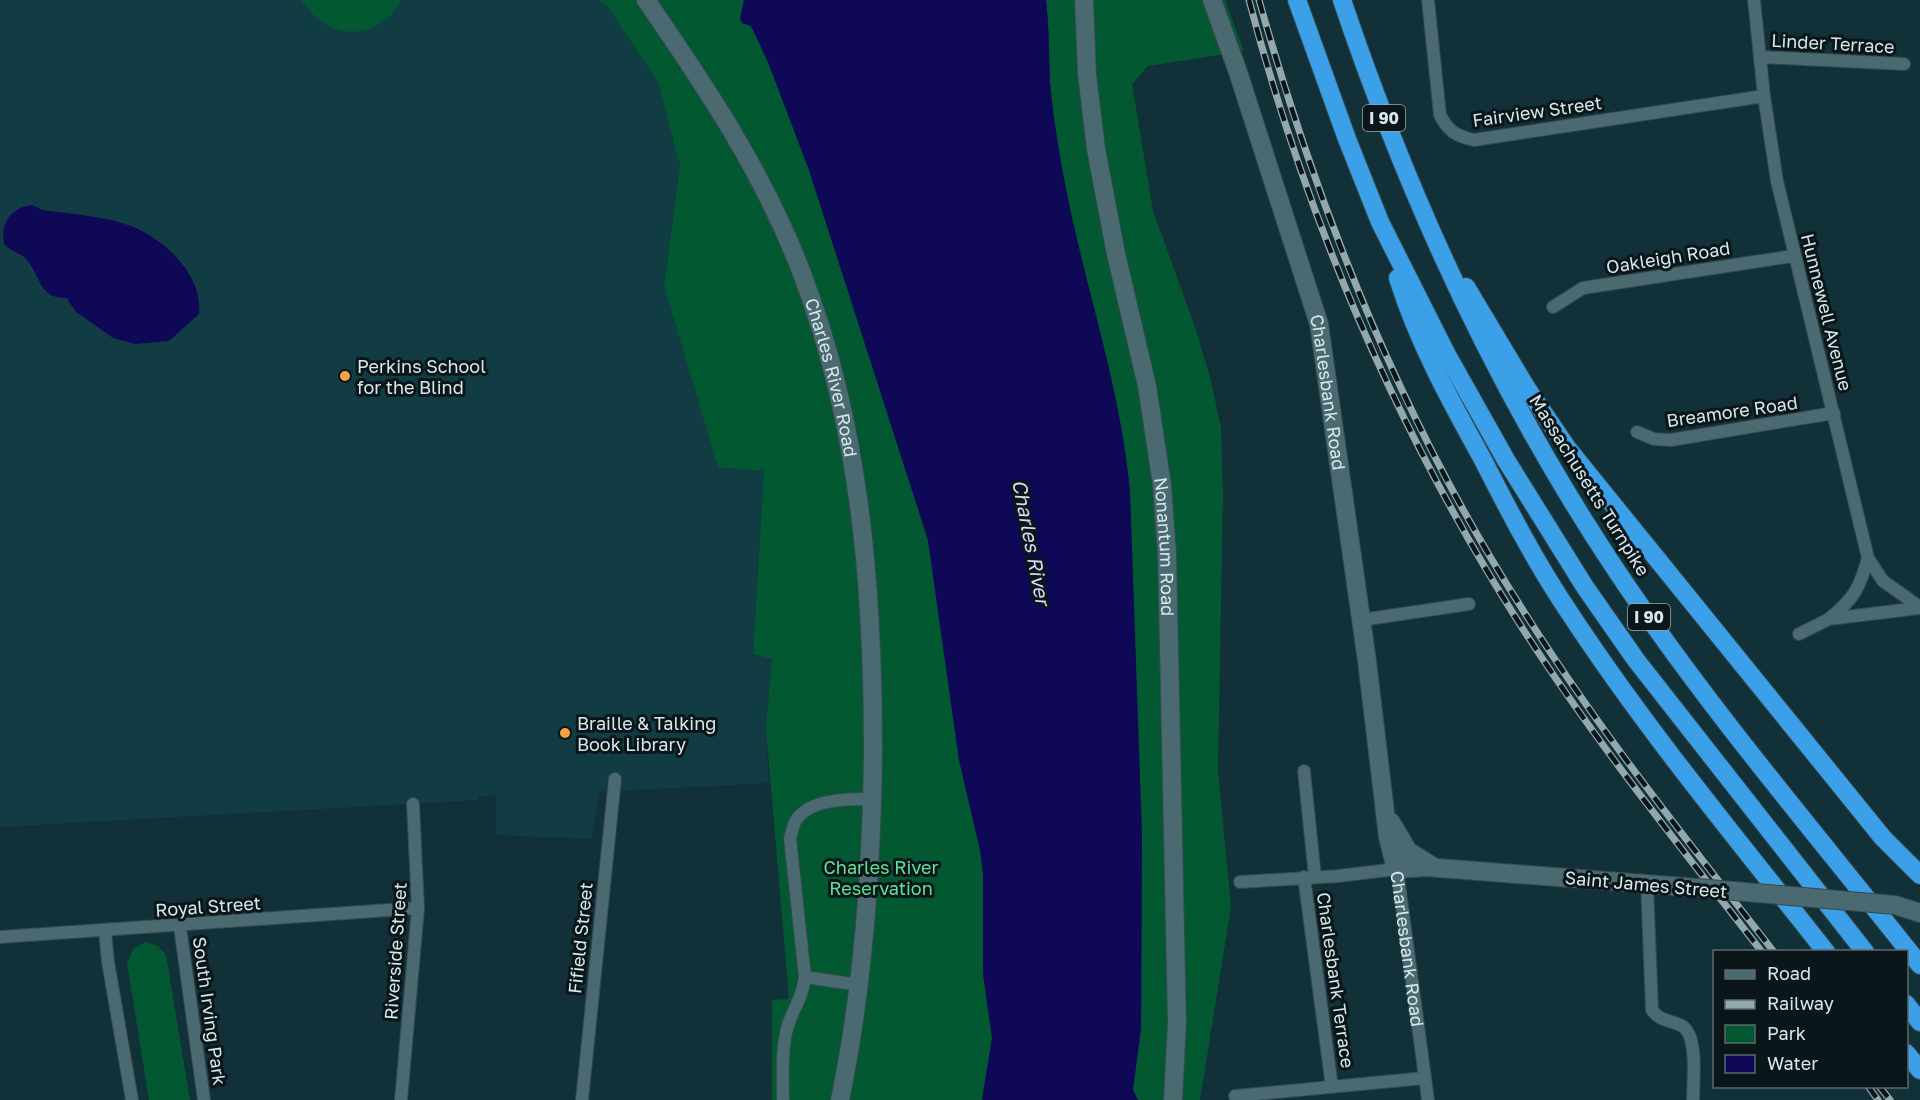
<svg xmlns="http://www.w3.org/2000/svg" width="1920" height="1100" viewBox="0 0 1920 1100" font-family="'Golos Text',sans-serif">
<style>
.built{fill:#123c44}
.green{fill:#025931}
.water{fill:#0f0856}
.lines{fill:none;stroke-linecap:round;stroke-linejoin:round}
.street-casing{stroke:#344a4f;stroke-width:14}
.secondary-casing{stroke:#344a4f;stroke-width:20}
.highway-casing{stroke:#344a4f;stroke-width:20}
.street{stroke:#4b6970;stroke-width:12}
.secondary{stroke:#4b6970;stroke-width:18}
.highway{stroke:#3ba0e8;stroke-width:18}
.rail-casing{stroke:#92a8ad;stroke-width:7}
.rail{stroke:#0a1619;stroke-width:4.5;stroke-dasharray:14;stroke-linecap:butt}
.secondary-bridge-casing{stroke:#344a4f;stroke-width:20;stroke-linecap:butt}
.secondary-bridge{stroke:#4b6970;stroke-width:18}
.poi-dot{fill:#f5a345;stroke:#0a1619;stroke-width:2}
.labels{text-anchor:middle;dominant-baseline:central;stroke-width:6;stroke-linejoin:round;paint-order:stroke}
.shield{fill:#0a1619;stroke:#9aa9ad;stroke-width:1.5}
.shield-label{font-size:16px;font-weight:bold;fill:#d7e8ec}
.street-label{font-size:18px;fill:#d7e8ec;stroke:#0a1619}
.poi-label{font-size:18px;fill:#d7e8ec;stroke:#0a1619;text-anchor:start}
.park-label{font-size:18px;fill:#61e397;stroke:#0a1619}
.water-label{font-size:20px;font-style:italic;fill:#d4daf1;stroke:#0a1619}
</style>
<rect width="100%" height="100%" fill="#123037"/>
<!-- built -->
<polygon class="built" points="0,0 599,0 607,6 658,82 680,166 664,286 718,466 764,471 753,654 772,659 766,728 769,783 599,792 592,839 496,835 496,795 478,797 478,800 0,827"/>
<!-- green -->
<g class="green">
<path d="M301 0H401C386 32 345 43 317 18 311 13 306 6 301 0Z"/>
<polygon points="599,0 744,0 742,23 751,26 768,62 809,170 928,540 959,760 980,850 983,874 983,973 992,1038 982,1100 772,1100 772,1000 789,999 766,728 772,659 753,654 764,471 718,467 664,286 680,166 658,82 607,6"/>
<path d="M1046 0H1225L1244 51 1148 66 1132 84 1153 211 1195 327 1210 377 1221 428 1223 494 1218 770 1231 907 1200 1100H1138L1133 1090 1141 1028 1142 837 1130 492C1121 390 1087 293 1067 194 1060 159 1053 118 1050 82 1049 54 1049 27 1046 0Z"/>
<polygon points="146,942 158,946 166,955 190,1100 149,1100 127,963 133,949"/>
</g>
<!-- water -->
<g class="water">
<path d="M744 0H1046C1049 27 1049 54 1050 82 1053 118 1060 159 1067 194 1087 293 1121 390 1130 492L1142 837 1141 1028 1133 1090 1138 1100H982L992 1038 983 973V874L980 850 959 760 928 540 809 170 768 62 751 26 742 23 740 18Z"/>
<path d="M32 205 43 210C71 214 113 217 138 229 169 244 203 277 199 314L169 341 135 344 113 338 75 311 67 298C39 299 41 277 27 260 21 253 10 251 4 244 0 221 13 207 32 205Z"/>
</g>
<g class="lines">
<defs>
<g id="street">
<path d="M1428 0 1440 115C1448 131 1456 136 1474 140L1764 96"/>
<polyline points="1754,0 1764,96 1777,181 1868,558 1883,581 1920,607"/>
<polyline points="1761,57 1904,64"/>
<polyline points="1553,307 1583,288 1793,256"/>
<polyline points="1637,432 1654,439 1671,440 1834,413"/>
<path d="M1830 618C1854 599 1860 587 1868 558"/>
<polyline points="1361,620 1469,604"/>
<polyline points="1799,634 1829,619 1920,608"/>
<polyline points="1304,771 1315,877"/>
<polyline points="1304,877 1332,1087"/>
<path id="s1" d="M1240 882 1338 876 1397 869 1428 1100"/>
<path d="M1647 884 1652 1010C1660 1021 1669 1020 1680 1025 1699 1032 1693 1082 1693 1100"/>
<polyline points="180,927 204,1100"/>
<polyline points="105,931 108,962 132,1100"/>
<polyline points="0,937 418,908"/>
<polyline points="805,977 860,985"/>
<polyline points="1235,1096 1425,1078"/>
<polyline points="401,1100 418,908 413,804"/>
<polyline points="582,1100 615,779"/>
<path d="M783 1100C783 1075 781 1049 788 1025 794 1008 803 996 805 977L790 838C792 833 793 825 796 820 811 798 849 799 872 799"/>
</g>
<g id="secondary">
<path id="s2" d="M646 0C706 87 763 172 801 271 860 424 873 586 873 749 872 867 864 984 840 1100"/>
<path id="s3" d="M1084 0 1087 74 1096 149 1116 254 1147 386 1162 485 1167 553 1177 1023 1173 1100"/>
<path id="s4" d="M1212 0 1238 72 1319 324 1367 661 1388 837 1395 865 1397 869 1426 867 1698 888"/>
<polyline points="1391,822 1408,851 1432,866"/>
<polyline points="1895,905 1920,913"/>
</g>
<g id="highway">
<polyline points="1297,0 1347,139 1380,222 1447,355 1506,460 1585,587 1636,660 1865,952"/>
<path d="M1342 0C1410 202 1499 395 1618 573 1709 709 1818 836 1920 965"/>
<path d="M1398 278C1418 342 1450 400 1482 458 1509 511 1536 563 1569 612 1647 731 1738 840 1826 952"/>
<polyline points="1466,287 1526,387 1568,449 1883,838 1920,875"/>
<polyline points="1906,1004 1920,1022"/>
<polyline points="1906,1053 1920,1070"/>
</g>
</defs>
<!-- street casing -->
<use href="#street" class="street-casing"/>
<!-- secondary casing -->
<use href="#secondary" class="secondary-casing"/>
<!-- highway casing -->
<use href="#highway" class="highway-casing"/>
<!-- street -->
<use href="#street" class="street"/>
<!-- secondary -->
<use href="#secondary" class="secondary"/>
<!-- highway -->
<use href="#highway" class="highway"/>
<defs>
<g id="rail">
<path d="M1249 0C1307 221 1398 433 1521 626 1594 740 1679 845 1762 952"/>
<path d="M1259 0C1319 214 1401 419 1521 607 1597 728 1686 839 1774 952"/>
<polyline points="1868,1086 1878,1100"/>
<polyline points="1879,1086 1890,1100"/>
</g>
</defs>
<!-- rail casing -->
<use href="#rail" class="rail-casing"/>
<!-- rail -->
<use href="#rail" class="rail"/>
<defs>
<polyline id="secondary-bridge" points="1698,888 1895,905"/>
</defs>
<!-- secondary-bridge casing -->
<use href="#secondary-bridge" class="secondary-bridge-casing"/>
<!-- secondary-bridge -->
<use href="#secondary-bridge" class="secondary-bridge"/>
</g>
<!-- markers -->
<g class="poi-dot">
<circle cx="345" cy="376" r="6"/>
<circle cx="565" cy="733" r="6"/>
</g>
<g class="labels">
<!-- shield labels -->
<g class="shield">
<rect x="1363" y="105" width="42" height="26" rx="4.5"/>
<rect x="1628" y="604" width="42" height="26" rx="4.5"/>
</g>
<g class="shield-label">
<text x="1384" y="118">I 90</text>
<text x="1649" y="617">I 90</text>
</g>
<!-- street labels -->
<g class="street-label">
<text transform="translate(1833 43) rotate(3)">Linder Terrace</text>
<text transform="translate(1537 111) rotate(-8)">Fairview Street</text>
<text transform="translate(1668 257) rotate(-9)">Oakleigh Road</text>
<text transform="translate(1827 312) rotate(76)">Hunnewell Avenue</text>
<text stroke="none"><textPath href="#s2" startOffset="424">Charles River Road</textPath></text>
<text stroke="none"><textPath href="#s4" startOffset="410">Charlesbank Road</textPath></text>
<text transform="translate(1732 411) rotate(-8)">Breamore Road</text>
<text transform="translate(1590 485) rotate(58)">Massachusetts Turnpike</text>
<text stroke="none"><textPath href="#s3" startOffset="554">Nonantum Road</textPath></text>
<text transform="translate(1646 884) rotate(5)">Saint James Street</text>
<text transform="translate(208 906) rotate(-4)">Royal Street</text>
<text transform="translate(580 938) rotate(-84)">Fifield Street</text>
<text stroke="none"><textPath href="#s1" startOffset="238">Charlesbank Road</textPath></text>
<text transform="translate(395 951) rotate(-86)">Riverside Street</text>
<text transform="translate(1336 980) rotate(82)">Charlesbank Terrace</text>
<text transform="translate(210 1011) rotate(82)">South Irving Park</text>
</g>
<!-- poi labels -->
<g class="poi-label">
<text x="357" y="366">Perkins School<tspan x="357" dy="21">for the Blind</tspan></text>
<text x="577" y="723">Braille &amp; Talking<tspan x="577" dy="21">Book Library</tspan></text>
</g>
<!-- park labels -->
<g class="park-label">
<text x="881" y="867">Charles River<tspan x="881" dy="21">Reservation</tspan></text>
</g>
<!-- water labels -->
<g class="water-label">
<text transform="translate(1032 542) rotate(79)">Charles River</text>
</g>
</g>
<!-- legend -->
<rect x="1713" y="950" width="195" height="138" fill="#0a1619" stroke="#5c6a6d" stroke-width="1.5"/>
<rect x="1725" y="970" width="30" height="9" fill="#4b6970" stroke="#5c6a6d" stroke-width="1.5"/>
<text x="1767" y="980" font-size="18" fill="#d7e8ec">Road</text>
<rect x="1725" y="1000" width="30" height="9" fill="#92a8ad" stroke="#5c6a6d" stroke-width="1.5"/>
<text x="1767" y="1010" font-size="18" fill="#d7e8ec">Railway</text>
<rect x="1725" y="1025" width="30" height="18" fill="#025931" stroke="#5c6a6d" stroke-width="1.5"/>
<text x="1767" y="1040" font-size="18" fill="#d7e8ec">Park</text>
<rect x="1725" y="1055" width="30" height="18" fill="#0f0856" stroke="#5c6a6d" stroke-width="1.5"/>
<text x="1767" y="1070" font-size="18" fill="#d7e8ec">Water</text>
</svg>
